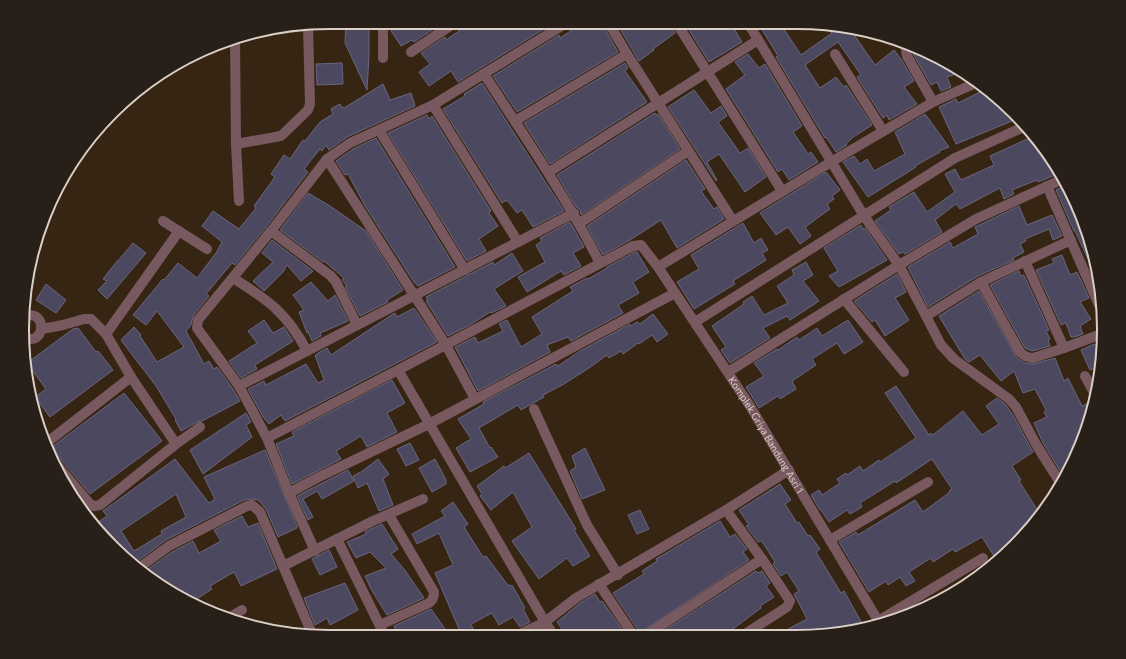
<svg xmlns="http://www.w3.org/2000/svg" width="1126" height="659" viewBox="0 0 1126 659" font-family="Commissioner,sans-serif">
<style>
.building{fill:#4b485f;stroke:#69667f;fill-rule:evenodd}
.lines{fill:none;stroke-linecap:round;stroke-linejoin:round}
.street{stroke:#78595f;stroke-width:10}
.labels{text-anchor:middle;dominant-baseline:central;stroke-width:4;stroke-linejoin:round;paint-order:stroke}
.street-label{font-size:10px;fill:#dacfc4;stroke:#181009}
.rim{fill:none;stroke:#dacfc4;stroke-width:2}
</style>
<rect width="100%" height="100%" fill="#372514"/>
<!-- building -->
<g class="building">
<polygon points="346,22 368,22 367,26 369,26 369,56 367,90 345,43"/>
<polygon points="405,22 435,22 438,26 414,42 412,40 401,46 391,31"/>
<polygon points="472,22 508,22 512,28 521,22 550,22 552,24 458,82 451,71 429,86 419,72 430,64 421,53 445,37 446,40"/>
<polygon points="584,22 599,22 603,30 605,29 618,52 517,112 493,76 559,35 560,38"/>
<polygon points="616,22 670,22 675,33 653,49 654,50 639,61"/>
<polygon points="684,22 731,23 742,42 709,62"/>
<polygon points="758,23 780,23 801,55 832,33 831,32 838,27 850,29 875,65 894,50 901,59 914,81 904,87 917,104 889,120 887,115 883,118 857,77 861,75 838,42 805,65 820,88 836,77 844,87 846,85 872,125 852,138 846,144 847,145 836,152 826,137 825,138 776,57 778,56"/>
<polygon points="919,50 963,72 947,77 951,87 941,91 937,82 931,85 913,54"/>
<polygon points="748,54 759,68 765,64 802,126 793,132 808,154 811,152 818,162 789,180 782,169 778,172 726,89 745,75 735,62"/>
<polygon points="342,63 343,84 317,85 316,64"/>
<polygon points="625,63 628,68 625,71 647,102 550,164 524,123"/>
<polygon points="482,83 564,211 533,227 522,210 517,213 507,200 502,203 443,109 465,96 464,94"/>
<polygon points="383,84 390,100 411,93 415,106 347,137 329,150 326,145 322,151 320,149 304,169 308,172 266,227 235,265 232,263 206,294 209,296 193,316 191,325 186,331 204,364 209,361 214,369 217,367 233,389 240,401 202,421 197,422 181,431 175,420 176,419 156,386 121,340 134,327 141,335 140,336 157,362 184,347 157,311 146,325 133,315 163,279 164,280 178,263 197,278 216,253 222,242 202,226 213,211 239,229 256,208 254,206 275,177 271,174 284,155 290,159 303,140 305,141 320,122 333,114 331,109 340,104 342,108 344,107 344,108"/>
<polygon points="986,89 1014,112 1018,117 1012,119 1012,121 956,144 939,107 956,99 958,103"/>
<polygon points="694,90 711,113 721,106 727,116 718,122 740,153 748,148 766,177 745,192 719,154 707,162 717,180 716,181 668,107"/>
<polygon points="655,113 656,115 658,114 680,149 581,215 580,210 576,207 557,175"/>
<polygon points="925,114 949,147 939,151 940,152 915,166 916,167 868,197 843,162 854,156 860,164 867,159 874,171 905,154 895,132"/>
<polygon points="427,115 429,119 432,116 491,211 489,213 498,226 479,239 486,251 467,261 388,133"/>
<polygon points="1034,136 1052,158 1060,173 1038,182 1037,180 1012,190 1014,194 1004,199 1000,188 960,209 956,204 935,220 942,232 905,254 903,252 899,254 875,221 891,210 889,207 914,192 927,212 955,192 945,174 955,169 961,180 994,165 990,156"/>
<polygon points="376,138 455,267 418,286 414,282 365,206 348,174 345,175 336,161 353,149"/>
<polygon points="686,160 705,189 701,191 714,209 717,207 724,219 677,248 661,220 630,240 603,255 587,226"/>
<polygon points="826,172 840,190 832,196 834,199 827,204 830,209 805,227 811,236 800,244 788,227 776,235 760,213"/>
<polygon points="1066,185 1080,212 1094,257 1088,259 1075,231 1074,231 1056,190"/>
<polygon points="308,193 330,206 366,231 403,290 387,300 388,302 360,316 345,287 347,286 342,280 344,278 324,261 323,262 280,230"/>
<polygon points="1019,206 1027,225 1052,215 1062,236 1053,240 1049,229 1025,239 1026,241 1020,244 1024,252 1013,258 1014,260 978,276 928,307 908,267 950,242 953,248 978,234 975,227"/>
<polygon points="570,222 584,247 573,253 581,266 564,275 561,271 527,292 518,277 545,262 536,245 542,241 540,238"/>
<polygon points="743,223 754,243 761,238 768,250 762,253 766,260 733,281 735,284 694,309 677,282 699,269 691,255"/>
<polygon points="861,225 863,229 865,228 887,260 839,287 829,276 838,271 824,248"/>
<polygon points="272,240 313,271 301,281 287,265 283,272 264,291 253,281 273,262 262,253"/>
<polygon points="133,243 146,253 107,299 98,290 107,281 103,279 118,260 118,261"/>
<polygon points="635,252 637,252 649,272 633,282 639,293 618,305 623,313 571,341 568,337 547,345 550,352 478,391 455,347 475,337 478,343 503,331 499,324 507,320 521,347 542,334 532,317 573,291 570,287 587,278 588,279 607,268 607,267"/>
<polygon points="512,253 523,271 494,289 506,306 491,313 490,312 470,325 448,336 426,301 428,300 426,297 493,262 494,265"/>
<polygon points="1062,255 1070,275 1077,272 1089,298 1080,302 1091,319 1080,326 1083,334 1074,337 1071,337 1066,323 1061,325 1036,270 1054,263 1052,259"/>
<polygon points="806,262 813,275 803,281 819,301 790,320 787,316 763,328 770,338 730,363 721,350 726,347 712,326 744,304 743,302 752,296 764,315 788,303 777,286 794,275 792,270"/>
<polygon points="1097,265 1099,278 1095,279 1090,268"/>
<polygon points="1019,271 1021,276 1024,275 1049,330 1046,331 1050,339 1048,340 1050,346 1032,351 1025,348 990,285"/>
<polygon points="897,274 906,292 895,298 909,320 885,336 875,320 872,322 854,301"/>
<polygon points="311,282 328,301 335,295 348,321 320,333 321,336 312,341 308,332 307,333 299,312 304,310 293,295"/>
<polygon points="46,284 66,300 56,313 36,300"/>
<polygon points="979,291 1017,358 1025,363 1033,364 1055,358 1064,381 1068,378 1082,406 1093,401 1094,402 1081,447 1064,477 1043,443 1034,423 1047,417 1044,412 1046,410 1035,389 1023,393 1014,371 1001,381 980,355 969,362 965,359 939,316"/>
<polygon points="414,308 437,342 285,421 281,415 269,424 263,417 248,389 264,381 266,385 306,364 318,383 324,380 315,355 318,354 318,353 327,348 331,355 393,314 395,313 397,317"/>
<polygon points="653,314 668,334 657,342 652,335 639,344 638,343 623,354 621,351 609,358 607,355 589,368 564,384 543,395 544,397 521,410 518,405 479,428 490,448 491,447 498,457 470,472 456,448 471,439 458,419 484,404 483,402 556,364 558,366 580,351 630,324 631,326 637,322 640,324"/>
<polygon points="264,320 273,333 284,327 293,341 255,365 257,369 241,378 229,361 257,343 248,331"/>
<polygon points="848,320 863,342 844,354 837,343 812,359 816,365 792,381 796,389 780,399 778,396 759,408 746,387 764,376 754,363 777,349 778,350 797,337 799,340 817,328 822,336"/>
<polygon points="78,328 96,352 98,351 113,370 50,417 35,397 46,389 27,363 73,329"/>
<polygon points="1103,342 1100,366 1090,370 1081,350 1094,344 1095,345"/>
<polygon points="392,380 405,403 387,413 397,432 367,447 361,436 336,451 341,459 292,484 276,444 294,436 292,432"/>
<polygon points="896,386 929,435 931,433 933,435 963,411 982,435 999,424 986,406 997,398 1005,404 1013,415 1033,452 1012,466 1021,480 1019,481 1038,511 1033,515 1036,520 1024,534 1016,540 1017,542 994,556 982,537 955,552 953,549 933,562 931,558 909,572 915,581 906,586 900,577 888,585 886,581 869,592 839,542 856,532 858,535 915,500 923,512 950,492 949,491 952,489 932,459 896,483 895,481 860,503 862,507 850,514 847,510 829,522 821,510 820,510 811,495 819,490 822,495 840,483 837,479 846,473 847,475 860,466 863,471 879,460 880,462 916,438 885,393"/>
<polygon points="124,393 162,441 90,494 57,455 52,453 49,449"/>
<polygon points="246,413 251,422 246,425 252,437 203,474 190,450"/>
<polygon points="410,443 419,460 406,466 397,449"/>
<polygon points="585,448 605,490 582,499 570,471 576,467 572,456"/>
<path d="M265 450 297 526V528L278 537 266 509 258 500 253 499 244 500 166 540 135 563 94 525 107 516 103 511 175 459 209 503 215 499 204 477ZM176 494 186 517 161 531 162 534 134 551 121 531Z"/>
<polygon points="529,453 576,529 574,530 590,556 573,566 567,558 539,579 512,541 532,527 513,492 491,510 480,496 482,494 477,486 504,466 505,468"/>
<polygon points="378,459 389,474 383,479 393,505 379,511 367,483 358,488 353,476 361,472"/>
<polygon points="435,459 446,480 446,484 432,492 419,468"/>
<polygon points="348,470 354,481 322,499 317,491 303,499 313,517 308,520 297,496"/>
<polygon points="780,484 791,500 785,504 797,523 799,522 808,536 810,535 820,549 816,552 841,593 844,591 864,627 817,636 775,636 807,619 794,594 799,591 787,572 781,576 773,564 775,562 763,543 761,541 758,542 746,526 749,525 739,510"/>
<polygon points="453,502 468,524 464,527 483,557 486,556 507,584 510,586 512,585 525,608 523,609 530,622 520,627 513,617 499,625 492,613 471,624 476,636 462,636 435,573 453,565 439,533 417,544 412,534 445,516 441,511"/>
<polygon points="640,510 649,529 637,534 628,515"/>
<polygon points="242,516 248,527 258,523 277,569 241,586 234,572 210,586 212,589 192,602 159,585 144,572 172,552 193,541 199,553 221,541 214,530"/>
<polygon points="720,521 730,537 735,534 747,549 743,552 749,560 640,633 613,593 644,574 642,571 657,561 656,559"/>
<polygon points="382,524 398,549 391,554 404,569 424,598 387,615 371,589 365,576 386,568 370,552 356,558 347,542 366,534 365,532"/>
<polygon points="329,550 337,567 320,575 312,559"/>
<polygon points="756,571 758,573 762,571 770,583 766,586 774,597 760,606 761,608 726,634 724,632 718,636 656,636"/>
<polygon points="345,583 358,610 330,625 327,618 315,625 304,598"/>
<polygon points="595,594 600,602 602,601 622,629 612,636 567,636 557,622 580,603"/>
<polygon points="431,609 450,636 391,636 390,632 395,629 394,626"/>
</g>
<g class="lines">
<!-- street -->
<g class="street">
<polyline points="383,22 383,58"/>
<polyline points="608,22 627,54 733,221"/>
<polyline points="676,22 782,191"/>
<polyline points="748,23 864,216 899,265 926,316 981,282 1071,240"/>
<polyline points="235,38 236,144 239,201"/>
<polyline points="911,46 906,50 907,56 933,102"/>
<polyline points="411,52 456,22"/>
<polyline points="835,54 883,131"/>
<path d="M484 74C525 137 566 197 600 263"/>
<polyline points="433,105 518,242"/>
<polyline points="515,121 627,54"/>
<polyline points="379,130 465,270"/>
<polyline points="236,144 281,136 308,110 310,104 308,26"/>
<polyline points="327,159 446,345 475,399"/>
<polyline points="549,172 758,40"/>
<polyline points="1047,186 1102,312"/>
<polyline points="163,221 207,249"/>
<polyline points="580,223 688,151"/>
<polyline points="271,231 331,276 336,282 357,325"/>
<polyline points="658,267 831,162 933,102 978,82"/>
<path d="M233 278C268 300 287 313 307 351"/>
<path d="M981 282 1020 352C1024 356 1027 358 1033 358L1064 348 1025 261"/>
<path id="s1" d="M675 293 429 424 317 478 289 493 267 438 398 370 633 246 641 245 658 267 750 406 880 624"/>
<polyline points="844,299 904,372"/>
<polyline points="926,316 941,345 954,359 1009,399 1016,407 1037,446 1061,484"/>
<polyline points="695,322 955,158 1026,126"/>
<polyline points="42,329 63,325 84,319 91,319 106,334 179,231"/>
<path d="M24 337C45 348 48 310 26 316"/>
<polyline points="1064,348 1104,333"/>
<polyline points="24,355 26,339"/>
<polyline points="398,370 545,622 576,598 726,510 789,470"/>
<polyline points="728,372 899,265 976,219 1063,179"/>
<polyline points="1085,376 1096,396"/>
<polyline points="131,377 176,444"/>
<polyline points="239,386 574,213"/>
<polyline points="534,409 587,525 618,575"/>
<polyline points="267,438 239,386 197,328 198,320 271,231 327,159 350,143 433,105 568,22"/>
<polyline points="45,444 131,377 106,334"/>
<polyline points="52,459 90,504 94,506 100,505 176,444 200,427"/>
<polyline points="289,493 315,551"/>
<polyline points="726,510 762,559 790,601 787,607 742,636"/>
<polyline points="337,539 385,636"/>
<polyline points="830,540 928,482"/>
<polyline points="283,566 313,636"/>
<polyline points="140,567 169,546 247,506 252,505 260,512 283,566 373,521 423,499"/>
<polyline points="599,584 634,636"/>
<polyline points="227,619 242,610"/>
<polyline points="878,621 983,558"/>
<path d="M380 625 429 603C433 600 434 597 434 592L389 515"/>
<polyline points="516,636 545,622 554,636"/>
<polyline points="645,636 762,559"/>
</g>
</g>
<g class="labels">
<!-- street labels -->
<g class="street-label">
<text stroke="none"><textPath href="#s1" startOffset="1143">Komplek Griya Bandung Asri 1</textPath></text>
</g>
</g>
<!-- crop -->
<path d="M0 0H1126V659H0ZM329 29H797A300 300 0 0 1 1097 329V330A300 300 0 0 1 797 630H329A300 300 0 0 1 29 330V329A300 300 0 0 1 329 29Z" fill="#281f18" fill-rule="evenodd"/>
<path class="rim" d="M329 29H797A300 300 0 0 1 1097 329V330A300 300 0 0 1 797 630H329A300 300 0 0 1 29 330V329A300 300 0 0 1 329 29Z"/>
</svg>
